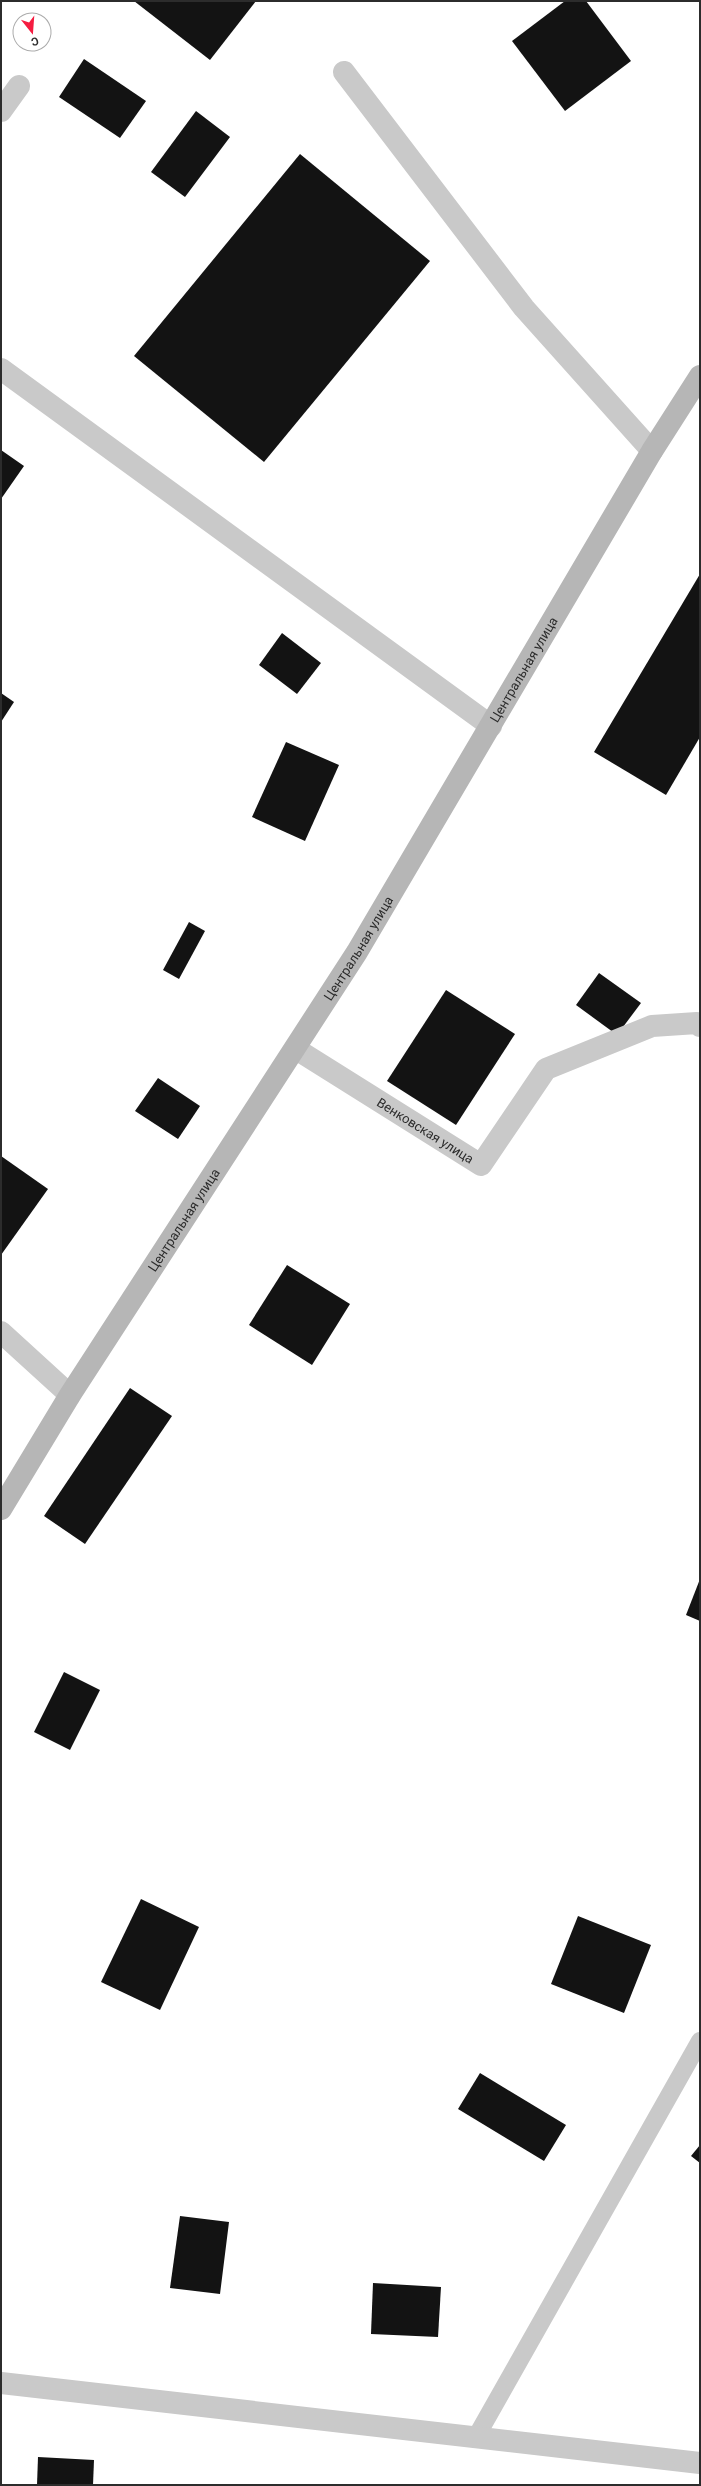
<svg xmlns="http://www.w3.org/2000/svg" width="701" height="2486" viewBox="0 0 701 2486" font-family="Roboto,sans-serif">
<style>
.building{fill:#131313}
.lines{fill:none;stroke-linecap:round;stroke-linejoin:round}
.service{stroke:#c9c9c9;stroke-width:18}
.minor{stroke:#c9c9c9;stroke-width:22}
.secondary{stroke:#b6b6b6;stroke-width:22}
.labels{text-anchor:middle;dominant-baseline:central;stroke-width:4;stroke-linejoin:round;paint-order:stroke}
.street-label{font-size:13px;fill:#2c2c2c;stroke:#fff}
</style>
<rect width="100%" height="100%" fill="#fff"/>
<!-- building -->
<g class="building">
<polygon points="134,1 256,1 210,60"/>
<polygon points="565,1 586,1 631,61 565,111 512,41"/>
<polygon points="84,59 146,101 120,138 59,97"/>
<polygon points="196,111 230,137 185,197 151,172"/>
<polygon points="300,154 430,261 264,462 134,356"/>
<polygon points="1,450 24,466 1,499"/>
<polygon points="700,574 700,737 666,795 594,752"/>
<polygon points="282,633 321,663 297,694 259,665"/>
<polygon points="1,693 14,702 1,722"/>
<polygon points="286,742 339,765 305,841 252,817"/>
<polygon points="189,922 205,931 179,979 163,970"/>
<polygon points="599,973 641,1003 617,1035 576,1005"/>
<polygon points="446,990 515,1034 456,1125 387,1081"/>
<polygon points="158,1078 200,1106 178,1139 135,1111"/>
<polygon points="1,1156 48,1189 1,1255"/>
<polygon points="287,1265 350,1304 312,1365 249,1325"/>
<polygon points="130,1388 172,1416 85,1544 44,1516"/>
<polygon points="700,1579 700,1621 686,1615"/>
<polygon points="64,1672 100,1690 70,1750 34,1732"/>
<polygon points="141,1899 199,1927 160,2010 101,1982"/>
<polygon points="578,1916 651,1945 624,2013 551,1984"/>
<polygon points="480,2073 566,2125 544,2161 458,2109"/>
<polygon points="700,2145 700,2163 691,2156"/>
<polygon points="180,2216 229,2222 220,2294 170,2288"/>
<polygon points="373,2283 441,2287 438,2337 371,2334"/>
<polygon points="38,2457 94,2460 93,2485 37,2485"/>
</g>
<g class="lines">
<!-- service -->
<polyline class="service" points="475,2439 700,2041"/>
<!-- minor -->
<g class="minor">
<polyline points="344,72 524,308 652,451"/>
<polyline points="1,111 19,86"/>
<polyline points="1,369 491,726"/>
<path id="s1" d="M296 1049 481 1165 546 1069 652 1026 697 1023 700 1026"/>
<polyline points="1,1332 70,1395"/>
<polyline points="1,2383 700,2463"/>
</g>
<!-- secondary -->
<path class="secondary" id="s2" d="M1 1509 70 1395 357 952 652 451 700 376"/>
</g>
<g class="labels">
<!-- street labels -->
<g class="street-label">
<text stroke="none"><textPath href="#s2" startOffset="989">Центральная улица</textPath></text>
<text stroke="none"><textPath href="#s2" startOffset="665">Центральная улица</textPath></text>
<text stroke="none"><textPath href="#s1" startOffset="153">Венковская улица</textPath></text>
<text stroke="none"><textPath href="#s2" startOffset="342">Центральная улица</textPath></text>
</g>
</g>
<!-- border -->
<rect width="701" height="2486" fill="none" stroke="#2c2c2c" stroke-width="4"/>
<!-- north arrow -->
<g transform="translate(32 32) rotate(163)"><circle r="19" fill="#ffffff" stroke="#ababab"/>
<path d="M0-3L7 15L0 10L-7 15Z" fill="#f51c40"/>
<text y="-6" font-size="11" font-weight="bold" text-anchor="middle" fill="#2c2c2c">С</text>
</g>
</svg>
